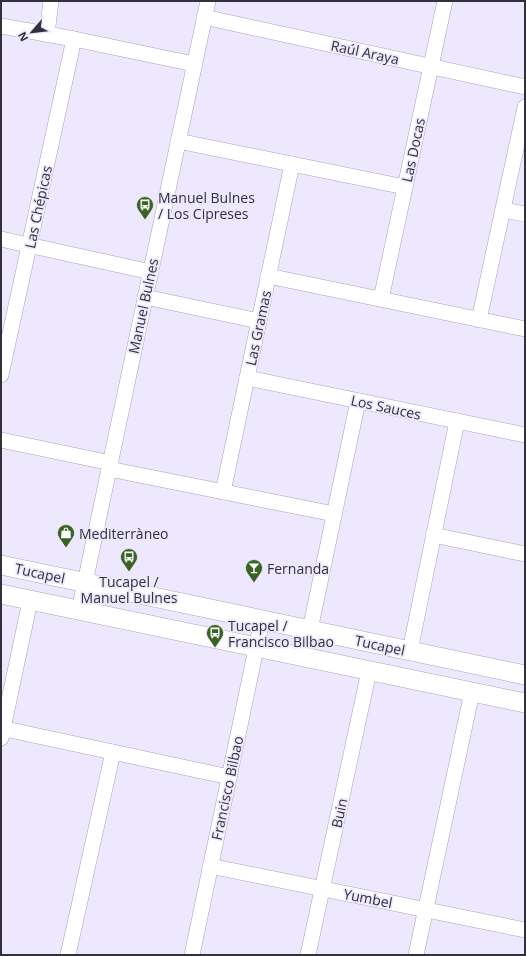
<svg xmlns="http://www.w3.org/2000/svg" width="526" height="956" viewBox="0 0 526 956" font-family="'Open Sans',sans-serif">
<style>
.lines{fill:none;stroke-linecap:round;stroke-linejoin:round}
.minor-casing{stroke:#aaa3bc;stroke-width:16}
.major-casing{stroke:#aaa3bc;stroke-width:20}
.minor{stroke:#fff;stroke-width:15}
.major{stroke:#fff;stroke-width:19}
.labels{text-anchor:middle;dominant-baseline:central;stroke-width:3.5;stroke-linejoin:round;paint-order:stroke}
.street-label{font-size:14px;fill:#32303a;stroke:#ede8fd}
.poi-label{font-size:14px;fill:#32303a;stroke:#ede8fd;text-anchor:start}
</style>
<rect width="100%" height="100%" fill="#ede8fd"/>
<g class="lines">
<defs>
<g id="minor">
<polyline points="204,17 525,87"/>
<polyline points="1,26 74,39 194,64"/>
<polyline points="47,34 51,1"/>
<polyline points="178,141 405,187"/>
<polyline points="503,210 525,214"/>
<polyline points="1,239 151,272"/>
<polyline points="268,276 525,329"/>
<polyline points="145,297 259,321"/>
<polyline points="381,299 445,1"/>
<polyline points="479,320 525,107"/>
<polyline points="1,375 74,39"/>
<polyline points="247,378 525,435"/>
<polyline points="1,440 111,463"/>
<polyline points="109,469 334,514"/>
<polyline points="223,492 292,164"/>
<polyline points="433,535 525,554"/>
<polyline points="79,611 208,1"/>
<polyline points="310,630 358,401"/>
<polyline points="410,651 457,421"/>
<polyline points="1,728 229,777"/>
<polyline points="1,738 30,601"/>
<polyline points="210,866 525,930"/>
<polyline points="68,955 113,752"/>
<polyline points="192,955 262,620"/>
<polyline points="308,955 369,671"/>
<polyline points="416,955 472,692"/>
</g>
<g id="major">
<polyline points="1,565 525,675"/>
<polyline points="1,594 525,703"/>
</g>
</defs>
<!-- minor casing -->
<use href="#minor" class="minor-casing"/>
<!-- major casing -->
<use href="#major" class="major-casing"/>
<!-- minor -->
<use href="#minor" class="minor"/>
<!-- major -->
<use href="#major" class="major"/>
</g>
<!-- icons -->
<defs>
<symbol id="bus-pin" viewBox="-11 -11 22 30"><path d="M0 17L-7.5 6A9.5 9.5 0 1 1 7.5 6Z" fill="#386320" stroke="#ede8fd"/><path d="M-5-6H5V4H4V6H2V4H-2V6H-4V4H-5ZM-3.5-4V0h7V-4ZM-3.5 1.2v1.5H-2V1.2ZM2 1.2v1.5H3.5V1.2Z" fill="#fff"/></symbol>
<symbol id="shop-pin" viewBox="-11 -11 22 30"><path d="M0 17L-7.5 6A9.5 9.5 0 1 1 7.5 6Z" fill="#386320" stroke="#ede8fd"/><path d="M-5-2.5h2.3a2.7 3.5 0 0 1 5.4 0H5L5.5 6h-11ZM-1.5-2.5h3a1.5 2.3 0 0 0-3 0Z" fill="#fff"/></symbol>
<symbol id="bar-pin" viewBox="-11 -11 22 30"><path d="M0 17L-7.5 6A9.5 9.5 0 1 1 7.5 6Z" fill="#386320" stroke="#ede8fd"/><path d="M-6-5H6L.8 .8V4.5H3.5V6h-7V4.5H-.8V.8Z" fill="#fff"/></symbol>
</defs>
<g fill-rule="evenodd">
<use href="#bus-pin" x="135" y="195" width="20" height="27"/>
<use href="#shop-pin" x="56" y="523" width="20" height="27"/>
<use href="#bus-pin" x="119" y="547" width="20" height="27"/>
<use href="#bar-pin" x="244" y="558" width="20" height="27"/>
<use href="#bus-pin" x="205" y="623" width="20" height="27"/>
</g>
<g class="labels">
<!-- street labels -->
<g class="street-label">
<text transform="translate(365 52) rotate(12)">Raúl Araya</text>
<text transform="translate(413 150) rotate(-78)">Las Docas</text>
<text transform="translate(38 207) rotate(-78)">Las Chépicas</text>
<text transform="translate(143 306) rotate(-78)">Manuel Bulnes</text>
<text transform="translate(258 328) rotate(-78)">Las Gramas</text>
<text transform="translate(386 407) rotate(12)">Los Sauces</text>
<text transform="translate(40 573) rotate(12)">Tucapel</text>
<text transform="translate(380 645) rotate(12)">Tucapel</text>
<text transform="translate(227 788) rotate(-78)">Francisco Bilbao</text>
<text transform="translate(339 813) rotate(-78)">Buin</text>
<text transform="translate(368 898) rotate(11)">Yumbel</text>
</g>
<!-- poi labels -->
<g class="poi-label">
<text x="158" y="197">Manuel Bulnes<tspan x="158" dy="16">/ Los Cipreses</tspan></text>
<text x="79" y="533">Mediterràneo</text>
<text x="267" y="568">Fernanda</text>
<text x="129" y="581" text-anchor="middle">Tucapel /<tspan x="129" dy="16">Manuel Bulnes</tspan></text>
<text x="228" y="625">Tucapel /<tspan x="228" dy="16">Francisco Bilbao</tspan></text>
</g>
</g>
<!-- border -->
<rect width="526" height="956" fill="none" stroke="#32303a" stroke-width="4"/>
<!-- north arrow -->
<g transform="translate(32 32) rotate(242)" stroke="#ede8fd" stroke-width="3" paint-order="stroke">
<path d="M0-3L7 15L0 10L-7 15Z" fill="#32303a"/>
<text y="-6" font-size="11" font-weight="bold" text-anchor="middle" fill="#32303a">N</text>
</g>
</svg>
